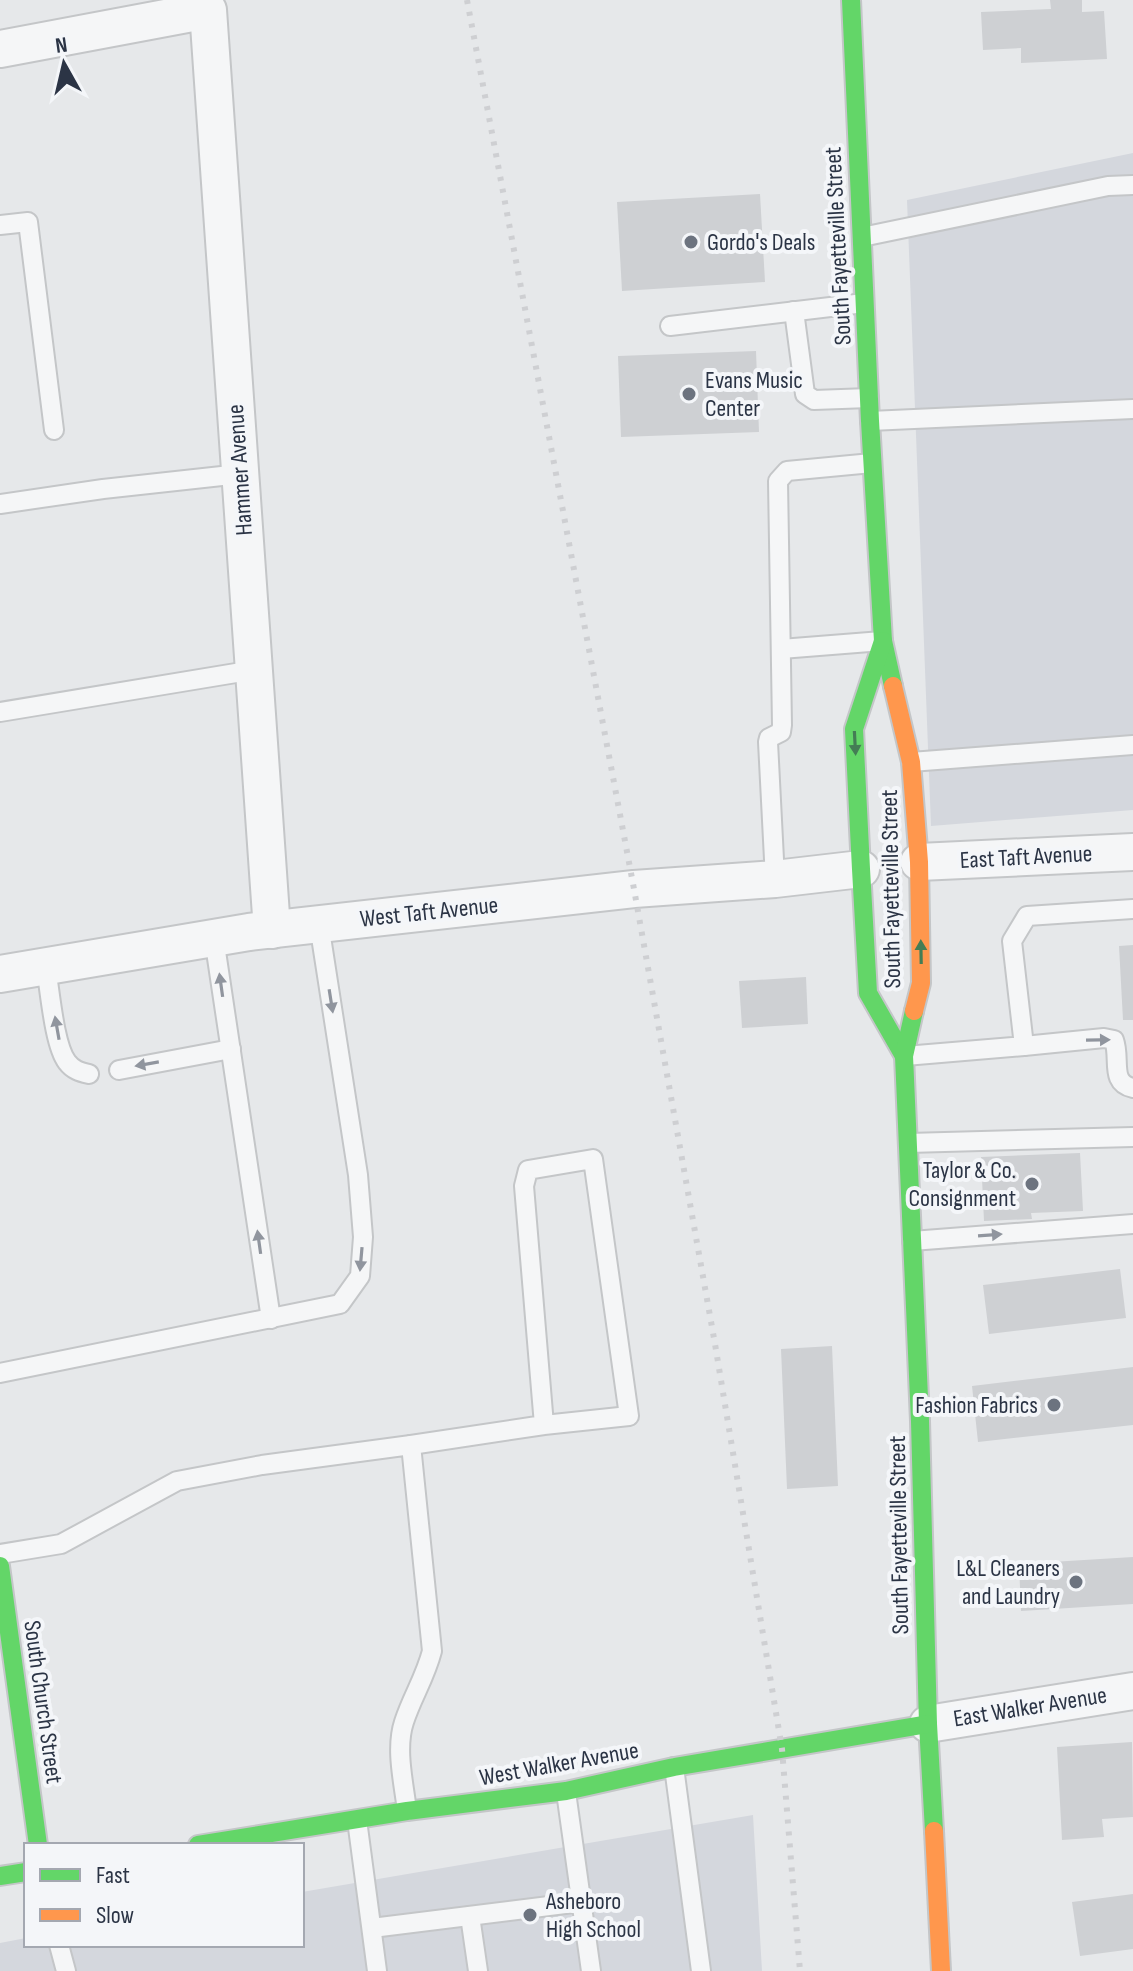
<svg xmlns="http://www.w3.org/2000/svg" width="1133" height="1971" viewBox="0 0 1133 1971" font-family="'Sofia Sans Condensed',sans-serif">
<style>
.built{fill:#d4d7dd}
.building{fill:#ced0d3}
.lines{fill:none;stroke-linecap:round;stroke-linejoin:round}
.lane-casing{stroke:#c4c6c8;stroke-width:22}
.street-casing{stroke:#c4c6c8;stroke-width:40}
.fast-casing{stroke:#c4c6c8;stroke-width:22}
.slow-casing{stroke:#c4c6c8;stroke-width:22}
.lane{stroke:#f5f6f7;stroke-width:18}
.street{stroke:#f5f6f7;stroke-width:36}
.fast{stroke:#63d668;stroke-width:18}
.slow{stroke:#ff974d;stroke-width:18}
.rail{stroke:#cecfd2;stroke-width:6;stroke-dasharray:4 8;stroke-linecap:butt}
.oneway{fill:#447d55}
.oneway2{fill:#90959e}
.poi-dot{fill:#6c737f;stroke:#f4f6f9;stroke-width:3}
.labels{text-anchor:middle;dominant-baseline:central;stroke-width:8;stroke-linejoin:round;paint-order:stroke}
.poi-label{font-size:24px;fill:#2b3445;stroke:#f4f6f9;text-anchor:start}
.street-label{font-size:24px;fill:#2b3445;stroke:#f4f6f9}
</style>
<rect width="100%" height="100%" fill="#e6e8ea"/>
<!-- built -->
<g class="built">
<polygon points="1133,153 1133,810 931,826 907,200"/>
<polygon points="753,1815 762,1971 0,1971 0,1943 26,1938 26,1945 302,1945 302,1892"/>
</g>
<!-- building -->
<g class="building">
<polygon points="1050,0 1082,0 1082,12 1104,11 1107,59 1021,63 1021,48 983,50 981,12 1051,9"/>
<polygon points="760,194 765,282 622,291 617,202"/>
<polygon points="756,351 759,432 621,437 618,356"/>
<polygon points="1133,945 1133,1020 1123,1020 1119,946"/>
<polygon points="806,977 808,1024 742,1028 739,981"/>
<polygon points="1080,1153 1083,1211 1031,1213 1032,1219 984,1221 981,1157"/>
<polygon points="1120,1269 1126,1318 989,1334 983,1285"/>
<polygon points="832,1346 838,1486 787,1489 781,1349"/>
<polygon points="1133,1367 1133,1425 978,1442 972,1386"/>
<polygon points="1133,1557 1133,1604 1021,1611 1019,1564"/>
<polygon points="1132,1742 1133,1817 1102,1819 1104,1837 1062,1840 1057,1747"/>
<polygon points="1133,1894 1133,1949 1080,1956 1072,1902"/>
</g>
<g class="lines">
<defs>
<g id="lane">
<polyline points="0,225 28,222 54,430"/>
<polyline points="862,237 1108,186 1133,185"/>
<polyline points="794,311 805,394 814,400 869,398"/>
<polyline points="670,326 864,303"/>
<polyline points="870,421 1133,409"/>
<polyline points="0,504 103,489 240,474"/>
<polyline points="781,649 882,641"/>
<polyline points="0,712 254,670"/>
<polyline points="911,762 1133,745"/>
<polyline points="775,879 768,742 769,738 781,732 782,725 778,481 787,471 872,463"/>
<polyline points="214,938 271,1319"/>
<path d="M46 968C50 990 54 1045 67 1062 73 1070 80 1072 89 1074"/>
<path d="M1024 1046 1104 1038 1114 1040C1121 1059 1109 1083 1133 1088"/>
<polyline points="905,1056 1024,1046 1012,941 1027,916 1133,909"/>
<polyline points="119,1070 231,1049"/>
<polyline points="908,1143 1133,1137"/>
<polyline points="912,1241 1133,1224"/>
<polyline points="0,1373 340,1304 360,1276 363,1237 358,1175 319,924"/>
<polyline points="411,1445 544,1425 524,1186 528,1170 593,1159 629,1416 544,1425"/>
<path d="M0 1554 61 1544 177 1481 262 1465 411 1445 432 1651C425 1678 412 1697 404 1722 395 1749 404 1784 407 1811"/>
<polyline points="674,1767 701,1971"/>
<polyline points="566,1792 591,1971"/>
<polyline points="357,1820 377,1971"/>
<polyline points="470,1916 478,1971"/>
<polyline points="372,1928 581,1902"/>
<polyline points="59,1945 66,1971"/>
</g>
<g id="street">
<polyline points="0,49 208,10 272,930"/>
<polyline points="919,862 1133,852"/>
<polyline points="0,974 249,932 634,889 775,879 861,869"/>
<polyline points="928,1724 1133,1691"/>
</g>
<g id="fast">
<polyline points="851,0 870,421 883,641 893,686"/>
<polyline points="883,641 854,729 861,869 868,993 904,1056"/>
<polyline points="914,1011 904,1056 920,1421 928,1724 934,1831"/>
<polyline points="0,1566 38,1845"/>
<polyline points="198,1845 407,1811 566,1791 674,1767 928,1724"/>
<polyline points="0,1876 26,1872"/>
</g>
<g id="slow">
<polyline points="893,686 911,762 919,862 921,983 914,1011"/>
<polyline points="934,1831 941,1971"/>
</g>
</defs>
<!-- lane casing -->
<use href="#lane" class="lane-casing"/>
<!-- street casing -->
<use href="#street" class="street-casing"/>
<!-- fast casing -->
<use href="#fast" class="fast-casing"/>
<!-- slow casing -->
<use href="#slow" class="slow-casing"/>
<!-- lane -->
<use href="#lane" class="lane"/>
<!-- street -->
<use href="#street" class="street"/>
<!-- fast -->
<use href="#fast" class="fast"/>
<!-- slow -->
<use href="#slow" class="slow"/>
<!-- rail -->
<polyline class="rail" points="467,0 634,889 715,1344 782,1749 800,1971"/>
</g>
<!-- one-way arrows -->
<defs><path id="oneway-solid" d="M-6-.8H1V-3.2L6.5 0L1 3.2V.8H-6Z" transform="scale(2)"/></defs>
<g class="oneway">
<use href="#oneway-solid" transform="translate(855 743) rotate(87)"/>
<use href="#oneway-solid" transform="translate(921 952) rotate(-91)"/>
</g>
<g class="oneway2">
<use href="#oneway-solid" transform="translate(221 985) rotate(-98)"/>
<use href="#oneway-solid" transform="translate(331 1001) rotate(81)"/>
<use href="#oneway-solid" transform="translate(57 1028) rotate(-100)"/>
<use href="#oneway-solid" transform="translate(1098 1040) rotate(-1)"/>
<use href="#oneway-solid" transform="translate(147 1064) rotate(170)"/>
<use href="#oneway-solid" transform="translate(990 1235) rotate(-4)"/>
<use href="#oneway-solid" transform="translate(259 1242) rotate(-98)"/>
<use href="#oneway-solid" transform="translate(361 1259) rotate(95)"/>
</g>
<!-- markers -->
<g class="poi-dot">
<circle cx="691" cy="242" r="8"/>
<circle cx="689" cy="394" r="8"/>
<circle cx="1032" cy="1184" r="8"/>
<circle cx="1054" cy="1405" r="8"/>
<circle cx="1076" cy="1582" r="8"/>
<circle cx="530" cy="1915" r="8"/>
</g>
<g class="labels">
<!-- poi labels -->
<g class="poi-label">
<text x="707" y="242">Gordo's Deals</text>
<text x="705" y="380">Evans Music<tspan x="705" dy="28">Center</tspan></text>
<text x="1016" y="1170" text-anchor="end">Taylor &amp; Co.<tspan x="1016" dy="28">Consignment</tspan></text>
<text x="1038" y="1405" text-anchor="end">Fashion Fabrics</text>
<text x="1060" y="1568" text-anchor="end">L&amp;L Cleaners<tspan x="1060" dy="28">and Laundry</tspan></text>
<text x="546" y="1901">Asheboro<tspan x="546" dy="28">High School</tspan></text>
</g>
<!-- street labels -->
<g class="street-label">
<text transform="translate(838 246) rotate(-93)">South Fayetteville Street</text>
<text transform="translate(240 470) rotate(-94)">Hammer Avenue</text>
<text transform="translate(1026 857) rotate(-3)">East Taft Avenue</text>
<text transform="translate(891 889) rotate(-91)">South Fayetteville Street</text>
<text transform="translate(429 912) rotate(-6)">West Taft Avenue</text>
<text transform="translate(899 1535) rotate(-91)">South Fayetteville Street</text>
<text transform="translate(43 1702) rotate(82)">South Church Street</text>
<text transform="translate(1030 1707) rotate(-9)">East Walker Avenue</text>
<text transform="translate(559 1764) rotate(-10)">West Walker Avenue</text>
</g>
</g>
<!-- legend -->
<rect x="24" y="1843" width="280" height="104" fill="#f4f6f9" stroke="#a4a8b1" stroke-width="2"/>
<rect x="40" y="1869" width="40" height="12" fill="#63d668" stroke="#a4a8b1" stroke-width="2"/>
<text x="96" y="1883" font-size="24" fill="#2b3445">Fast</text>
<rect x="40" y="1909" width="40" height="12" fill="#ff974d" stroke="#a4a8b1" stroke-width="2"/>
<text x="96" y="1923" font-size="24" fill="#2b3445">Slow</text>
<!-- north arrow -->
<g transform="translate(64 64) rotate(352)" stroke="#f4f6f9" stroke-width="6" paint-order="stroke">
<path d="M0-6L14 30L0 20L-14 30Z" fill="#2b3445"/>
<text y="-12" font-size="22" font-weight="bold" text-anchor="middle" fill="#2b3445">N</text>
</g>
</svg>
